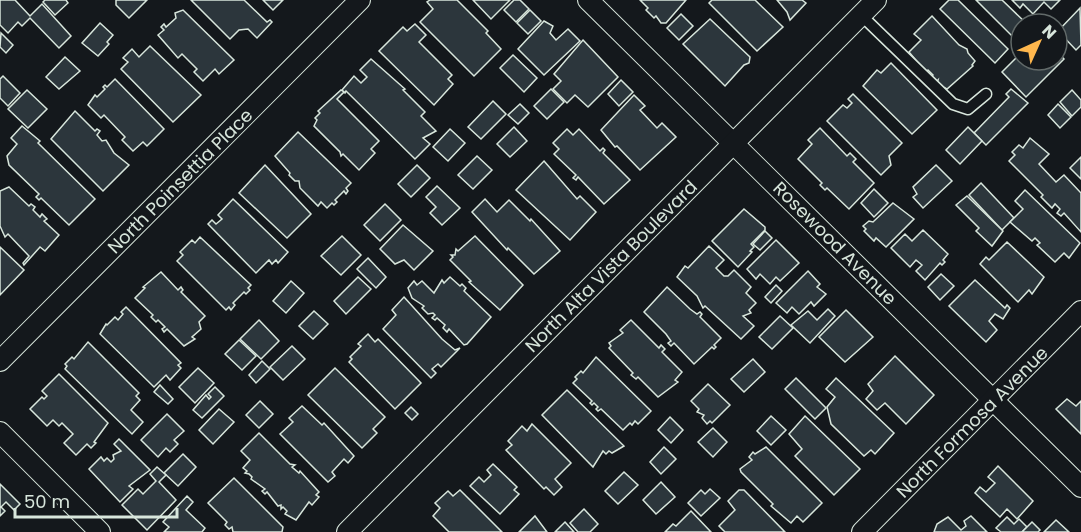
<svg xmlns="http://www.w3.org/2000/svg" width="1081" height="532" viewBox="0 0 1081 532" font-family="Poppins,sans-serif">
<style>
.building{fill:#2c363c;stroke:#d8e6dc;stroke-width:1.5}
.lines{fill:none;stroke-linecap:round;stroke-linejoin:round}
.service-casing{stroke:#d8e6dc;stroke-width:13}
.minor-casing{stroke:#d8e6dc;stroke-width:22}
.service{stroke:#14181c;stroke-width:10}
.minor{stroke:#14181c;stroke-width:20}
.labels{text-anchor:middle;dominant-baseline:central;stroke-width:4.5;stroke-linejoin:round;paint-order:stroke}
.street-label{font-size:18px;fill:#d8e6dc;stroke:#14181c}
</style>
<rect width="100%" height="100%" fill="#14181c"/>
<!-- building -->
<g class="building">
<polygon points="0,0 15,0 30,16 42,4 71,36 59,48 30,18 22,26 18,22 8,33 0,25"/>
<polygon points="45,0 66,0 68,3 55,15 43,2"/>
<polygon points="116,0 147,0 129,18 116,5"/>
<polygon points="191,0 244,0 267,22 270,20 272,22 257,38 248,29 239,30 230,39"/>
<polygon points="263,0 283,0 273,10"/>
<polygon points="430,0 457,0 488,31 486,33 501,49 474,76 420,22 433,9 427,2"/>
<polygon points="473,0 510,0 491,19"/>
<polygon points="514,0 520,0 529,9 516,22 504,10"/>
<polygon points="640,0 686,0 666,23 661,23 656,16 654,18 646,10 648,8"/>
<polygon points="712,0 755,0 783,27 757,51 709,3"/>
<polygon points="777,0 802,0 806,3 790,20 787,12"/>
<polygon points="949,0 958,0 1008,49 995,63 940,9"/>
<polygon points="976,0 1002,0 1027,24 1021,24 1021,36 1017,41"/>
<polygon points="1012,0 1060,0 1051,9 1044,2 1033,14 1023,4 1020,8"/>
<polygon points="1080,8 1081,45 1076,50 1058,31"/>
<polygon points="183,10 234,60 219,74 215,69 203,81 194,72 197,69 182,54 178,58 158,35 164,30 161,27 164,24 166,27 176,18 175,13"/>
<polygon points="530,10 541,21 528,34 517,23"/>
<polygon points="681,14 693,26 679,40 667,28"/>
<polygon points="932,16 959,45 967,49 968,53 975,61 972,65 973,66 947,89 937,84 938,80 936,82 930,78 933,75 928,70 926,72 909,52 921,40 914,34"/>
<polygon points="710,19 750,57 749,63 744,65 725,86 683,44"/>
<polygon points="544,21 553,26 550,33 556,40 568,29 580,41 544,75 518,49"/>
<polygon points="100,23 113,35 107,42 109,44 98,56 82,43"/>
<polygon points="415,24 426,35 419,42 452,75 448,79 453,84 434,105 379,51 403,27 407,31"/>
<polygon points="1,33 13,45 6,53 0,47"/>
<polygon points="583,40 618,77 588,107 575,95 567,103 553,89 561,81 554,74"/>
<polygon points="150,46 201,95 173,122 121,69 128,62 123,58 132,49 139,57"/>
<polygon points="1057,52 1064,59 1026,97 1002,72 1021,53 1021,60 1057,60"/>
<polygon points="513,55 537,78 524,92 500,68"/>
<polygon points="65,57 80,71 59,89 46,77"/>
<polygon points="371,59 405,89 403,90 425,112 421,116 436,131 423,138 430,144 415,159 346,91 345,93 342,90 354,76 361,83 367,77 360,70"/>
<polygon points="891,63 937,110 912,134 863,86 877,70 881,73"/>
<polygon points="3,76 20,93 8,106 0,98 0,79"/>
<polygon points="115,79 164,129 147,146 143,142 133,151 122,140 125,137 104,115 101,118 88,105 95,95 97,97 105,89 103,87 105,85 107,87"/>
<polygon points="621,80 633,92 619,106 608,94"/>
<polygon points="551,89 564,102 547,119 534,106"/>
<polygon points="1011,89 1028,103 986,145 974,133 1009,97 1006,94"/>
<polygon points="27,90 47,109 28,128 8,109"/>
<polygon points="341,90 344,92 337,99 379,141 371,149 375,153 359,170 343,154 341,156 340,152 314,126 317,120 315,118 320,113 318,111"/>
<polygon points="1072,90 1081,100 1081,107 1072,116 1060,102"/>
<polygon points="853,94 902,143 889,156 891,165 881,175 827,121 843,105 847,108 852,103 848,99"/>
<polygon points="634,95 645,106 640,110 657,128 662,123 676,137 640,170 617,146 615,147 601,130"/>
<polygon points="493,101 506,114 481,139 468,127"/>
<polygon points="520,104 529,113 518,124 508,115"/>
<polygon points="1058,104 1071,117 1060,128 1048,115"/>
<polygon points="75,111 95,131 97,129 100,131 97,135 102,141 106,140 114,153 129,165 103,191 51,139"/>
<polygon points="22,126 40,141 38,143 95,199 69,225 41,198 39,200 36,197 39,194 9,165 7,156 17,144 11,138"/>
<polygon points="514,127 527,141 510,157 497,144"/>
<polygon points="968,127 982,141 960,164 946,150"/>
<polygon points="820,128 847,156 850,153 856,159 853,162 874,183 849,209 827,188 825,190 820,185 822,183 798,159 812,144 808,140"/>
<polygon points="450,129 465,143 448,161 433,147"/>
<polygon points="567,129 573,135 579,129 600,151 603,148 605,150 603,153 630,180 604,204 578,177 576,180 573,178 576,175 554,154 559,149 553,143"/>
<polygon points="298,132 351,183 346,188 348,191 346,194 344,191 335,200 337,202 334,205 332,203 327,208 321,202 318,206 300,188 299,181 295,181 289,175 290,173 275,156"/>
<polygon points="1030,138 1049,154 1039,164 1056,182 1064,175 1081,193 1081,232 1064,213 1061,216 1057,213 1060,209 1055,204 1052,208 1041,197 1043,195 1009,161 1015,155 1012,152 1019,145 1023,148"/>
<polygon points="477,156 492,170 473,189 458,175"/>
<polygon points="1081,157 1081,179 1070,168"/>
<polygon points="544,161 577,199 580,196 596,212 570,240 516,190"/>
<polygon points="265,165 311,214 287,238 239,193"/>
<polygon points="417,165 430,178 411,197 398,184"/>
<polygon points="936,165 952,181 923,208 913,197 917,194 913,187"/>
<polygon points="981,183 1014,218 1002,230 969,195"/>
<polygon points="437,186 460,208 442,225 430,213 436,207 426,197"/>
<polygon points="9,187 29,206 31,204 35,207 33,210 40,217 42,214 47,219 44,221 59,235 45,251 40,247 24,265 23,263 29,256 8,234 5,237 0,226 0,191"/>
<polygon points="874,189 888,203 874,217 861,203"/>
<polygon points="1025,190 1080,243 1069,258 1064,253 1055,262 1037,245 1040,243 1035,238 1032,241 1010,222 1023,209 1015,201"/>
<polygon points="967,196 1003,231 992,246 976,231 979,228 956,205"/>
<polygon points="233,199 288,252 278,263 276,260 272,264 269,260 256,273 208,224 212,220 216,224 222,219 218,215"/>
<polygon points="485,199 497,212 509,200 530,221 531,219 560,251 534,274 508,248 507,250 472,212"/>
<polygon points="893,203 914,219 886,247 876,238 874,241 864,231 866,229 863,226 869,221 873,222"/>
<polygon points="385,204 401,220 380,241 364,225"/>
<polygon points="744,209 765,227 765,230 751,244 754,247 750,251 752,252 738,267 712,241"/>
<polygon points="403,225 433,251 414,270 404,260 395,264 380,249"/>
<polygon points="923,230 948,254 943,260 945,262 942,265 940,263 925,280 916,271 922,265 916,260 910,267 891,248 905,234 912,241"/>
<polygon points="765,231 772,238 760,250 753,244"/>
<polygon points="342,236 361,255 341,275 321,256"/>
<polygon points="475,236 523,285 500,310 469,282 471,281 450,260 453,257 451,255 455,255 456,249 458,251"/>
<polygon points="200,237 251,285 248,288 250,290 246,294 244,292 233,303 235,305 231,310 229,307 226,310 177,261 183,255 180,252 192,240 195,243"/>
<polygon points="776,240 799,263 780,281 776,277 770,284 760,274 756,279 747,269"/>
<polygon points="1007,242 1044,277 1032,294 1029,290 1018,302 980,264 986,257 989,260"/>
<polygon points="709,246 724,260 716,268 724,276 728,276 734,270 751,287 746,293 756,303 749,310 751,313 743,316 754,326 741,339 705,306 703,308 697,296 677,277 685,266 688,268"/>
<polygon points="0,247 24,270 0,295"/>
<polygon points="368,258 386,277 376,288 357,269"/>
<polygon points="808,271 820,284 817,287 826,294 814,306 811,302 799,314 792,307 787,313 776,303"/>
<polygon points="161,272 178,290 181,287 183,290 181,292 205,316 199,322 201,329 192,337 195,339 184,346 167,329 164,332 162,329 165,327 158,320 156,322 151,317 153,315 135,298 145,288 143,287"/>
<polygon points="941,274 954,286 940,300 928,287"/>
<polygon points="358,277 371,289 346,314 334,301"/>
<polygon points="450,277 460,286 462,284 466,288 464,291 491,317 467,344 464,345 449,329 447,332 443,328 445,325 437,318 435,320 432,318 435,315 433,313 428,314 422,308 424,306 412,298 408,288 414,281 417,285 422,281 434,293 442,280 444,283"/>
<polygon points="975,280 1005,308 1007,305 1010,308 1003,319 995,314 989,321 997,330 986,342 949,306"/>
<polygon points="291,281 304,293 286,313 273,301"/>
<polygon points="776,285 782,291 771,303 765,297"/>
<polygon points="667,287 690,309 697,314 700,312 702,314 700,317 721,338 714,345 716,347 714,349 712,347 694,364 674,343 671,346 668,343 671,341 666,334 644,312"/>
<polygon points="404,297 442,339 455,350 460,348 441,367 438,364 432,369 436,373 431,378 383,329 396,315 392,310"/>
<polygon points="126,307 181,363 178,365 181,368 170,380 166,375 154,387 100,334 106,324 107,325 115,317 118,320 123,314 121,312"/>
<polygon points="828,309 835,316 810,343 791,325 808,311 817,320"/>
<polygon points="846,310 873,337 845,362 819,337"/>
<polygon points="314,311 328,324 313,339 299,326"/>
<polygon points="780,316 793,328 772,349 759,337"/>
<polygon points="259,320 279,341 261,359 240,339"/>
<polygon points="631,320 659,348 661,345 665,349 662,352 682,372 675,380 678,382 658,397 638,377 636,379 631,375 633,373 609,348 611,346 609,343 623,333 620,330"/>
<polygon points="368,334 375,342 378,339 421,383 395,409 349,362 352,359 350,357 361,346 358,344"/>
<polygon points="239,340 256,356 242,370 225,354"/>
<polygon points="88,342 139,393 136,396 140,400 131,410 143,422 132,434 65,369 67,366 65,364 72,357 74,359"/>
<polygon points="292,346 305,359 283,380 270,367"/>
<polygon points="895,356 934,395 906,424 885,403 877,410 866,399 873,391 868,384"/>
<polygon points="596,357 651,411 638,424 635,421 632,425 630,423 623,430 601,409 598,411 596,409 598,407 594,403 592,405 590,403 592,401 573,383 577,379 575,377 581,371 583,373"/>
<polygon points="753,359 765,372 744,392 731,379"/>
<polygon points="262,361 270,369 256,383 249,375"/>
<polygon points="198,368 214,383 195,403 179,387"/>
<polygon points="335,368 385,417 373,429 377,433 362,448 308,395"/>
<polygon points="59,374 108,423 94,442 96,443 91,448 87,444 76,455 64,443 73,434 62,423 59,426 53,420 47,426 30,409 42,397 44,399 47,396 42,391"/>
<polygon points="796,378 826,408 815,419 785,389"/>
<polygon points="836,378 894,433 875,454 871,450 864,456 831,424 827,407 835,397 826,389"/>
<polygon points="708,384 730,405 712,423 710,421 707,424 702,418 704,415 697,412 699,409 691,401"/>
<polygon points="160,385 173,399 168,404 154,392"/>
<polygon points="215,387 224,396 202,418 193,410 206,395 209,399 211,397 208,394"/>
<polygon points="567,390 624,446 612,453 609,451 606,454 603,451 593,467 542,415"/>
<polygon points="1067,399 1076,406 1081,401 1081,434 1056,409"/>
<polygon points="260,401 273,414 259,428 246,415"/>
<polygon points="302,406 322,425 324,423 354,456 348,463 344,459 332,472 335,476 328,482 280,434 293,422 289,418"/>
<polygon points="411,407 418,414 412,420 405,413"/>
<polygon points="219,409 234,422 213,444 199,430"/>
<polygon points="167,414 184,431 174,440 178,444 170,452 166,448 158,457 141,440"/>
<polygon points="771,416 786,430 771,445 757,431"/>
<polygon points="805,416 860,469 834,495 795,456 802,449 789,434"/>
<polygon points="670,417 683,430 671,443 658,430"/>
<polygon points="532,424 571,463 555,479 562,487 554,495 546,487 544,489 506,450 512,445 508,441 522,426 527,431"/>
<polygon points="713,428 727,442 713,457 698,442"/>
<polygon points="259,433 290,464 295,465 292,467 299,473 300,471 319,492 316,495 319,497 312,505 309,502 296,520 285,514 287,511 283,507 281,509 281,505 278,506 267,492 265,494 262,491 265,489 251,479 252,477 249,474 245,473 247,471 243,468 250,460 241,451"/>
<polygon points="119,439 150,470 129,486 133,489 120,502 89,469 101,457 104,461 107,458 111,462 114,459 113,455 121,451 114,444"/>
<polygon points="664,447 676,459 661,474 650,462"/>
<polygon points="766,447 822,503 803,522 797,516 791,523 771,506 773,504 741,472 740,469 752,460 749,457 753,452 755,454"/>
<polygon points="183,454 196,467 178,486 164,473"/>
<polygon points="493,464 517,487 514,490 519,494 500,514 470,486 479,477 484,482 491,475 487,470"/>
<polygon points="998,466 1033,501 1017,519 1007,509 1000,517 975,493 980,487 986,492 995,483 988,477"/>
<polygon points="157,467 166,475 159,482 176,500 147,530 122,505 138,489 143,494 156,481 150,474"/>
<polygon points="624,472 638,485 618,504 605,491"/>
<polygon points="234,478 283,527 282,532 233,532 232,527 229,529 225,525 227,522 208,503"/>
<polygon points="661,482 675,497 656,514 643,500"/>
<polygon points="0,484 20,504 14,510 6,502 1,507 5,511 0,516"/>
<polygon points="710,489 720,498 701,516 688,503 701,490 705,494"/>
<polygon points="460,490 502,532 449,532 433,516 440,508 435,503 448,491 453,496"/>
<polygon points="739,490 744,490 785,532 725,532 719,526 735,510 728,501"/>
<polygon points="187,496 193,502 186,510 205,528 202,532 164,532 169,527 163,522"/>
<polygon points="584,509 598,524 590,532 578,532 570,523"/>
<polygon points="691,511 711,532 665,532 673,524 676,526"/>
<polygon points="535,516 547,532 519,532"/>
<polygon points="971,516 987,532 934,532 937,524 948,517 961,530 966,526 964,521"/>
<polygon points="1007,517 1014,524 1019,519 1027,527 1022,532 1001,532 996,528"/>
<polygon points="1056,520 1069,532 1044,532"/>
<polygon points="565,522 574,532 555,532"/>
<polygon points="1032,522 1040,530 1038,532 1022,532"/>
</g>
<g class="lines">
<defs>
<polyline id="service" points="861,15 953,104 968,109 986,94"/>
<g id="minor">
<polyline points="588,0 1081,487"/>
<polyline points="0,361 360,0"/>
<polyline points="0,432 100,532"/>
<polyline points="347,532 876,0"/>
<polyline points="862,532 1081,311"/>
</g>
</defs>
<!-- service casing -->
<use href="#service" class="service-casing"/>
<!-- minor casing -->
<use href="#minor" class="minor-casing"/>
<!-- service -->
<use href="#service" class="service"/>
<!-- minor -->
<use href="#minor" class="minor"/>
</g>
<g class="labels">
<!-- street labels -->
<g class="street-label">
<text transform="translate(180 181) rotate(-45)">North Poinsettia Place</text>
<text transform="translate(835 243) rotate(45)">Rosewood Avenue</text>
<text transform="translate(611 266) rotate(-45)">North Alta Vista Boulevard</text>
<text transform="translate(972 422) rotate(-45)">North Formosa Avenue</text>
</g>
</g>
<!-- north arrow -->
<g transform="translate(1039 42) rotate(45)"><circle r="28" fill="#14181c" stroke="#626a69" stroke-width="1.5"/>
<path d="M0-4.5L10 22L0 15L-10 22Z" fill="#ffb74d"/>
<text y="-9" font-size="16" font-weight="bold" text-anchor="middle" fill="#d8e6dc">N</text>
</g>
<!-- scale -->
<path d="M15 508v9h162v-9" fill="none" stroke="#d8e6dc" stroke-width="3"/>
<text x="24" y="508" font-size="18" fill="#d8e6dc" stroke="#14181c" stroke-width="4.5" paint-order="stroke">50 m</text>
</svg>
